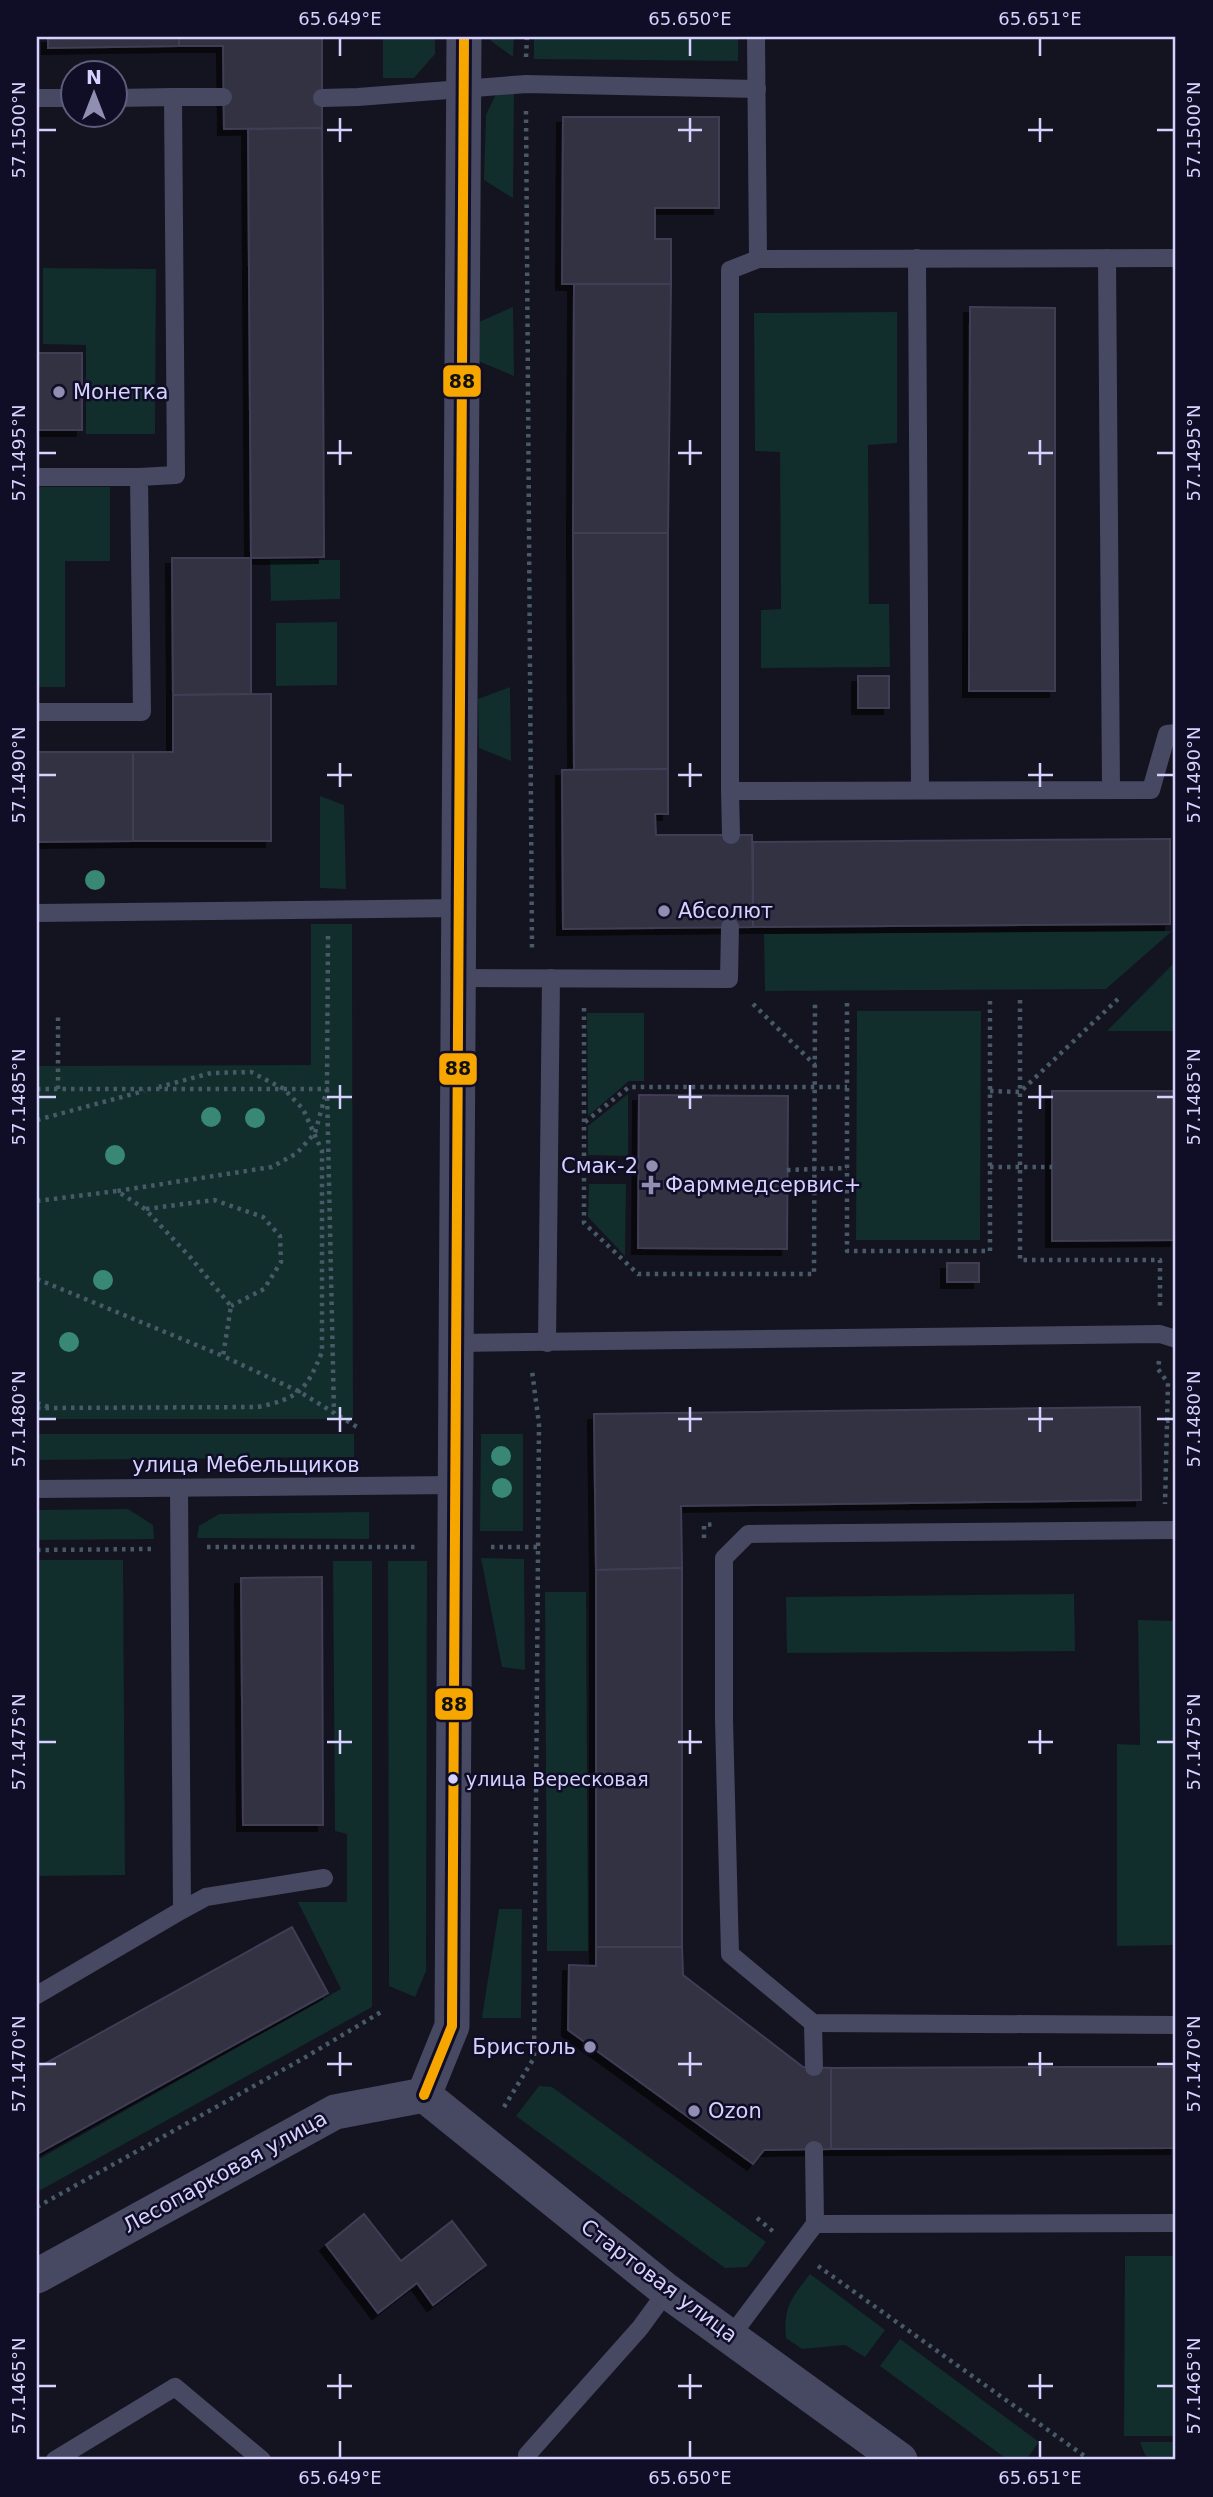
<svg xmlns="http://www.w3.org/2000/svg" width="1213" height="2497" viewBox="0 0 1213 2497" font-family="'DejaVu Sans',sans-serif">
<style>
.green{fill:#112d2c}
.building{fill:#323143;stroke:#403d55;stroke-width:2;filter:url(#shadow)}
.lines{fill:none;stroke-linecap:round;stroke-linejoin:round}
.path{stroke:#485a68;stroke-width:4.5;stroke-dasharray:3.5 5;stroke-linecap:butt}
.service{stroke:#474862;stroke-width:18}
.minor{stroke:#474862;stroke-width:35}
.bus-1-casing{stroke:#100d26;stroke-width:16}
.bus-1{stroke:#f7a600;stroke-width:10}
.tree{fill:#388875}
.ticks{fill:none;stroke:#d5d2ff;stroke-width:2.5}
.poi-dot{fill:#918fb1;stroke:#100d26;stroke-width:2.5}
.bus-dot{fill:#d5d2ff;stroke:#100d26;stroke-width:2.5}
.labels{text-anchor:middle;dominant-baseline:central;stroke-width:5;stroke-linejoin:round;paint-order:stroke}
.bus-label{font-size:19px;fill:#d5d2ff;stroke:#100d26;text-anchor:start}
.poi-label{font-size:21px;fill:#d5d2ff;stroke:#100d26;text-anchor:start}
.street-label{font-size:21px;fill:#d5d2ff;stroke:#100d26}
.line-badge{stroke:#100d26;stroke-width:2.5}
.pale-badge-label{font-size:19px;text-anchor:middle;font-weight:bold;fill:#111}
.neatline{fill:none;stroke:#d5d2ff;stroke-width:2.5}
.ticks-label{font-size:18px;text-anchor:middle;fill:#d5d2ff}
</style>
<defs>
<filter id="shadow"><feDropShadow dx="-6" dy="6" stdDeviation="0" flood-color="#0009"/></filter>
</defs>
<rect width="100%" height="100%" fill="#141320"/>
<!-- green -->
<g class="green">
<polygon points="383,37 435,37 435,54 414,78 383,78"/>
<polygon points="491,37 514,37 513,57 491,41"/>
<polygon points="534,37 738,37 738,61 534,59"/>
<polygon points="514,92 513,198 484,180 486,115 496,94"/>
<polygon points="43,268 156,269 155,434 86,434 86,345 43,344"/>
<polygon points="513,307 514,376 478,361 479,322"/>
<polygon points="897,312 897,443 868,445 869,604 889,604 890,667 761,668 761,610 781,609 780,452 755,451 754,313"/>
<polygon points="37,487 110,487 110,561 65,561 65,687 37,687"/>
<polygon points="270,560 340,560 340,599 271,601"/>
<polygon points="337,622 337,685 276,686 276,623"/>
<polygon points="510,687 511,761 479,748 478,699"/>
<polygon points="320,796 344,805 346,889 320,888"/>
<polygon points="311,924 352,924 353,1419 37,1419 37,1066 311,1065"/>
<polygon points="1172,931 1106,989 765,991 764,934"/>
<polygon points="1176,961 1176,1031 1107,1031"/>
<polygon points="857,1011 981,1011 980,1240 856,1240"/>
<polygon points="587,1013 644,1013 644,1081 629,1081 588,1116"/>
<polygon points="628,1094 628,1156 588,1155 588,1126"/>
<polygon points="589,1184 626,1184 625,1256 588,1217"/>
<polygon points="37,1434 354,1434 354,1457 37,1460"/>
<polygon points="481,1434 523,1434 523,1531 480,1531"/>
<polygon points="128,1509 153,1525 154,1539 37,1540 37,1510"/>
<polygon points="369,1512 369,1539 197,1538 199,1526 219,1514"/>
<polygon points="481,1558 524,1559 525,1670 502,1667"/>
<polygon points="37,1560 123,1560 125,1875 37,1876"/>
<polygon points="333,1561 372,1561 372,2007 37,2192 37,2160 341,1989 298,1902 347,1902 347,1834 335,1831"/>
<polygon points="388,1561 427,1561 426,1971 415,1997 389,1986"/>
<polygon points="545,1592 586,1592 588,1951 547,1951"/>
<polygon points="1074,1594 1075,1651 787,1653 786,1597"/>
<polygon points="1138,1620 1176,1621 1176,1945 1117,1946 1117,1744 1140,1745"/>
<polygon points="499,1909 522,1909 521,2018 482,2018"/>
<polygon points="539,2086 552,2087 766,2242 747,2267 725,2268 516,2116"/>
<polygon points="1125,2256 1176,2256 1176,2436 1124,2436"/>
<path d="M810 2274 885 2330 865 2357 845 2345 802 2349 786 2338C783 2306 792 2298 810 2274Z"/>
<polygon points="900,2339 1039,2442 1026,2460 1008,2460 880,2366"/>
<polygon points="1140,2442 1176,2442 1176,2460 1153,2460 1145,2455"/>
</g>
<!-- building -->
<g class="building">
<polygon points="48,37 179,37 179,46 48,48"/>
<polygon points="179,37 322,37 322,128 224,129 223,46 179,46"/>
<polygon points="563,117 719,117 719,208 655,208 655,239 671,239 671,284 562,284"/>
<polygon points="322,128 324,557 251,558 248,129"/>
<polygon points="574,284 671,284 668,533 573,533"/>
<polygon points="970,307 1055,308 1055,691 969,691"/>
<rect x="37" y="353" width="45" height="77"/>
<polygon points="573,533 668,533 668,769 574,770"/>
<polygon points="172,558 251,558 251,694 173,695"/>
<rect x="858" y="676" width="31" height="32"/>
<polygon points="271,694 271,841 133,841 133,752 173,752 173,695"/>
<polygon points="37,752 133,752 133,841 37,842"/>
<polygon points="668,769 668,814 655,814 656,835 752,835 753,927 563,929 562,770"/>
<polygon points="1170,839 1170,924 753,927 753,842"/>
<polygon points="1052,1091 1176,1091 1176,1240 1052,1241"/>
<polygon points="639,1095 788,1096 787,1249 638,1248"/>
<rect x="947" y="1263" width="32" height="19"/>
<polygon points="1140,1407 1141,1500 681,1506 682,1568 596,1570 594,1414"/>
<polygon points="682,1568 682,1947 596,1947 596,1570"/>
<polygon points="322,1577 323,1825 243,1825 241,1578"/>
<polygon points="292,1927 328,1993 37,2154 37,2068"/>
<polygon points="596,1947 682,1947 683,1975 803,2067 831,2068 831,2149 764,2150 753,2164 568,2030 569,1965 596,1966"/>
<polygon points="1068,2067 1176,2067 1176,2148 831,2149 831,2068"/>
<polygon points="364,2214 401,2261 452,2221 486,2265 433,2305 417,2283 378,2313 326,2245"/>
</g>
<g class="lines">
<!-- path -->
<g class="path">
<polyline points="526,57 527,37"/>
<polyline points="526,111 532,949"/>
<polyline points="328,936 327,1089 334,1413"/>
<polyline points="1020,1000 1020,1260 1160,1260 1160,1307"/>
<polyline points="847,1003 847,1251 990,1251 990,1000"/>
<polyline points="753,1004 815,1065"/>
<polyline points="584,1008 584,1223 638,1274 814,1274 815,1004"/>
<polyline points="37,1089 327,1089 315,1133 297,1153 272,1167 117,1191 145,1209 191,1258 231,1306 223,1356 300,1392 357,1427"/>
<polyline points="58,1089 58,1014"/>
<polyline points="990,1091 1020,1092 1118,999"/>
<polyline points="37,1120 144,1091"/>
<polyline points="585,1122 629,1087 847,1087"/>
<polyline points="990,1167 1052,1167"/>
<polyline points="787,1170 847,1168"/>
<polyline points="37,1201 117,1191"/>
<polyline points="146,1209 214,1200 263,1217 280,1236 281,1262 264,1289 231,1306"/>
<polyline points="37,1279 223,1356"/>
<polyline points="1159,1361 1158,1369 1168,1383 1165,1504"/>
<polyline points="37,1403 49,1407"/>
<path d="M37 1408 258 1407C299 1398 306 1391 322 1352V1151L303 1109 284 1089 251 1072 211 1073 159 1087"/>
<polyline points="1166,1421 1176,1420"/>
<polyline points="704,1538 704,1525 716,1524"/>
<polyline points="207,1547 419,1547"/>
<polyline points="491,1547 539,1547"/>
<polyline points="37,1550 153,1549"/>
<polyline points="504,2107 534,2058 539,1424 532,1371"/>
<polyline points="37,2207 304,2058 381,2012"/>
<polyline points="757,2218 775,2233"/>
<polyline points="818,2266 1090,2460"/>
</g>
<!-- service -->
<g class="service">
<polyline points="756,37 758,259"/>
<polyline points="173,97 223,97"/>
<polyline points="37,98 74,98"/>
<polyline points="322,98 358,97 526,84 757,89"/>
<polyline points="917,258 920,790"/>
<polyline points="1107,258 1111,790"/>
<polyline points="1176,258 758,259 730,270 730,791 1151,790 1167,734 1176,733"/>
<polyline points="37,477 139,477"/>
<polyline points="37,712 142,712 139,477 176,475 173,97 116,98"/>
<polyline points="730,791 731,835"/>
<polyline points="37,913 459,908"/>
<polyline points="459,978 729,979 730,927"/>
<polyline points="456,1343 1160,1334 1176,1339"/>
<polyline points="547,1343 551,978"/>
<polyline points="37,1489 455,1485"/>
<polyline points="1176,1530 748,1534 724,1558 724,1720 730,1954 813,2023 1176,2025"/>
<polyline points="182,1910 206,1897 324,1878"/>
<polyline points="37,1995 182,1910 179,1488"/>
<polyline points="813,2023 814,2067"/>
<polyline points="815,2224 1176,2223"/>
<polyline points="731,2336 815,2224 814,2150"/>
<polyline points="527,2455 640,2328 667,2291"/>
<polyline points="55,2460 175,2387 262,2460"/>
</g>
<!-- minor -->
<g class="minor">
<polyline points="424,2095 452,2026 464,37"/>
<polyline points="424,2095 667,2291 900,2460"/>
<polyline points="37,2276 335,2112 424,2095"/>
</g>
<defs>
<polyline id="bus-1" points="424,2095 452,2026 464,37"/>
</defs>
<!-- bus-1 casing -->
<use href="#bus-1" class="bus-1-casing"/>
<!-- bus-1 -->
<use href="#bus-1" class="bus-1"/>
</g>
<!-- trees -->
<g class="tree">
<circle cx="95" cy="880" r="10"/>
<circle cx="211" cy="1117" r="10"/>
<circle cx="255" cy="1118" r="10"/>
<circle cx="115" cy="1155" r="10"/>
<circle cx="103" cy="1280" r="10"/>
<circle cx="69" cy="1342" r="10"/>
<circle cx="501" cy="1456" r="10"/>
<circle cx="502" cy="1488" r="10"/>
</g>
<!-- ticks -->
<path class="ticks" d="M340 38V56M690 38V56M1040 38V56M340 118V142M690 118V142M1040 118V142M38 130H56M327 130H352M678 130H702M1028 130H1053M1157 130H1174M340 440V465M690 440V465M1040 440V465M38 453H56M327 453H352M678 453H702M1028 453H1053M1157 453H1174M340 763V787M690 763V787M1040 763V787M38 775H56M327 775H352M678 775H702M1028 775H1053M1157 775H1174M340 1085V1109M690 1085V1109M1040 1085V1109M38 1097H56M327 1097H352M678 1097H702M1028 1097H1053M1157 1097H1174M340 1407V1432M690 1407V1432M1040 1407V1432M38 1419H56M327 1419H352M678 1419H702M1028 1419H1053M1157 1419H1174M340 1730V1754M690 1730V1754M1040 1730V1754M38 1742H56M327 1742H352M678 1742H702M1028 1742H1053M1157 1742H1174M340 2052V2076M690 2052V2076M1040 2052V2076M38 2064H56M327 2064H352M678 2064H702M1028 2064H1053M1157 2064H1174M340 2374V2399M690 2374V2399M1040 2374V2399M38 2386H56M327 2386H352M678 2386H702M1028 2386H1053M1157 2386H1174M340 2441V2458M690 2441V2458M1040 2441V2458"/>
<!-- markers -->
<g class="poi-dot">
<circle cx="59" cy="392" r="7"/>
<circle cx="664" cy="911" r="7"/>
<circle cx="652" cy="1166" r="7"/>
<path d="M647.5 1174.5h7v7h7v7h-7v7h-7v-7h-7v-7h7z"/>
<circle cx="590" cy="2047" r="7"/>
<circle cx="694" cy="2111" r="7"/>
</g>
<circle class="bus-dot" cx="453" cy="1779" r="6"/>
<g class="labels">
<!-- bus labels -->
<g class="bus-label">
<text x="466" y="1779">улица Вересковая</text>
</g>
<!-- poi labels -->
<g class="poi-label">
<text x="73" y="392">Монетка</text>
<text x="678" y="911">Абсолют</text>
<text x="638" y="1166" text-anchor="end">Смак-2</text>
<text x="665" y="1185">Фарммедсервис+</text>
<text x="576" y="2047" text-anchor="end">Бристоль</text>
<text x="708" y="2111">Ozon</text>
</g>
<!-- street labels -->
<g class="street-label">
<text x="246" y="1465">улица Мебельщиков</text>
<text transform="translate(225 2172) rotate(-29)">Лесопарковая улица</text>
<text transform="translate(659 2281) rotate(37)">Стартовая улица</text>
</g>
</g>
<g class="line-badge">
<rect x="442" y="364" width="40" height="34" rx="7" fill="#f7a600"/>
<rect x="438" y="1052" width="40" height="34" rx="7" fill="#f7a600"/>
<rect x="434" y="1687" width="40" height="34" rx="7" fill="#f7a600"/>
</g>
<g class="pale-badge-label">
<text x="462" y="388">88</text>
<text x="458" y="1075">88</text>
<text x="454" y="1711">88</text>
</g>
<!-- border -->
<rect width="1213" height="2497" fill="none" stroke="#100d26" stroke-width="77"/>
<!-- north arrow -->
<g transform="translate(94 94)"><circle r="33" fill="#100d26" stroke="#5f5c7d" stroke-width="2"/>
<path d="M0-5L12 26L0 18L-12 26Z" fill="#918fb1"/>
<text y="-10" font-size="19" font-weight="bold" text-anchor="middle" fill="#d5d2ff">N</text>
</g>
<rect x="38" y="38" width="1136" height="2420" class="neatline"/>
<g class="ticks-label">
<text x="340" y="25">65.649°E</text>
<text x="690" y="25">65.650°E</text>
<text x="1040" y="25">65.651°E</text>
<text transform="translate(19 130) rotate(-90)" y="6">57.1500°N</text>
<text transform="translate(1194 130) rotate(-90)" y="6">57.1500°N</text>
<text transform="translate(19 453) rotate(-90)" y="6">57.1495°N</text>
<text transform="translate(1194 453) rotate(-90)" y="6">57.1495°N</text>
<text transform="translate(19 775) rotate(-90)" y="6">57.1490°N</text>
<text transform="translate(1194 775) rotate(-90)" y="6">57.1490°N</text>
<text transform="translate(19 1097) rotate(-90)" y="6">57.1485°N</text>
<text transform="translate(1194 1097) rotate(-90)" y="6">57.1485°N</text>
<text transform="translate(19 1419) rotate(-90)" y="6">57.1480°N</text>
<text transform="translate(1194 1419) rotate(-90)" y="6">57.1480°N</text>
<text transform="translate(19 1742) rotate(-90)" y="6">57.1475°N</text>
<text transform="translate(1194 1742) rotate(-90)" y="6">57.1475°N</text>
<text transform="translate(19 2064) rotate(-90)" y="6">57.1470°N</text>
<text transform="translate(1194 2064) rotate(-90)" y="6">57.1470°N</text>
<text transform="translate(19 2386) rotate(-90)" y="6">57.1465°N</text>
<text transform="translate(1194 2386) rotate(-90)" y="6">57.1465°N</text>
<text x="340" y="2484">65.649°E</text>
<text x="690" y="2484">65.650°E</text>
<text x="1040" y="2484">65.651°E</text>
</g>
</svg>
